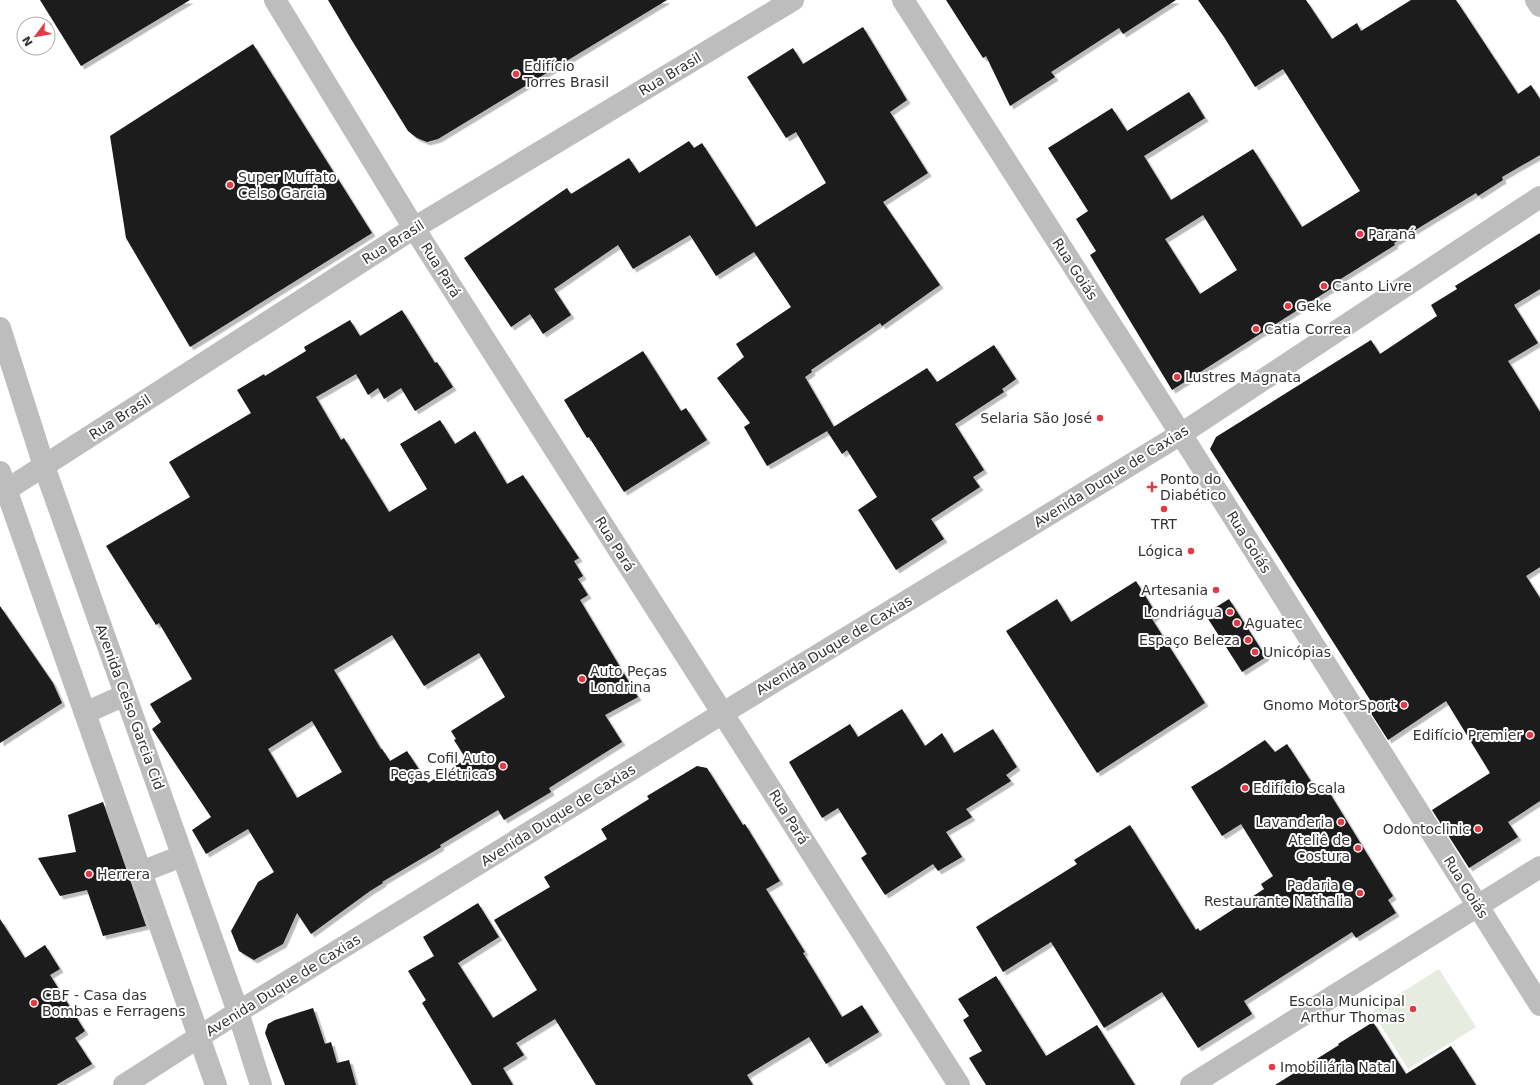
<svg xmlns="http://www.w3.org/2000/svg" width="1540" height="1085" viewBox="0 0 1540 1085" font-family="'DejaVu Sans',sans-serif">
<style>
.green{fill:#e6ecdf}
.building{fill:#1a1a1a;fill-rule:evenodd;filter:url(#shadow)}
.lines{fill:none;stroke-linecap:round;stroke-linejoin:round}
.secondary{stroke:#bdbdbd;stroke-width:22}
.poi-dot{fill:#e63946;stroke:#fff;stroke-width:1.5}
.labels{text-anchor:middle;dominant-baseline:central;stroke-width:4;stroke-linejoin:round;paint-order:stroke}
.poi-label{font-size:14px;fill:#333;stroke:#fff;text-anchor:start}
.street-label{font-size:14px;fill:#333;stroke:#fff}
</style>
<defs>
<filter id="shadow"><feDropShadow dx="3.5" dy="3.5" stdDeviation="0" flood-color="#0004"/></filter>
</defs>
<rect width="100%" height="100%" fill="#fff"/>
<!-- green -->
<polygon class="green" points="1439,969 1476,1027 1408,1069 1372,1011"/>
<!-- building -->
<g class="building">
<polygon points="40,0 190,0 81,66"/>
<polygon points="328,0 667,0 438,139 427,142 417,138 408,131 351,39"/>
<polygon points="946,0 1176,0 1123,34 1119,28 1051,72 1055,77 1010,106 986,56 983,58"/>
<path d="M1198 0H1306L1332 39 1357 23 1361 31 1411 0H1456L1518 94 1531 85 1540 99V155L1502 177 1503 180 1478 196 1476 193 1394 243 1395 245 1339 280 1340 283 1172 390 1090 255 1096 251 1076 219 1088 211 1048 148 1112 108 1127 131 1189 92 1205 118 1144 156 1171 200 1253 149 1302 227 1360 191 1283 69 1255 87 1224 37ZM1203 215 1237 270 1200 294 1165 239Z"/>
<polygon points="863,27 907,100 890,112 928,173 883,202 940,285 882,326 880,323 811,370 812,372 805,377 834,427 767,466 744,427 750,423 717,378 744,357 736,344 791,307 754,252 716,276 690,235 633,269 618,245 554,289 571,315 543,334 530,314 511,327 464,258 567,188 571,194 629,158 639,173 689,141 694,148 702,143 756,227 826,183 796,132 786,138 747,77 793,48 803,64"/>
<polygon points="253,44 372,233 190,347 126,238 110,136"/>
<polygon points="1540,233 1540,289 1514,305 1538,343 1508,361 1540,412 1540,567 1526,576 1540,598 1540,801 1508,822 1518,837 1469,868 1432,810 1490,773 1446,701 1388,740 1367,707 1372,703 1210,449 1216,437 1371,340 1380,354 1437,316 1431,305 1457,289 1455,286"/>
<path d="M402 310 435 363 437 362 453 387 415 411 401 388 384 399 378 388 368 395 356 374 316 397 341 440 344 438 389 512 427 489 400 444 440 420 455 444 475 431 507 484 523 475 579 558 574 561 583 576 578 579 588 595 580 600 638 697 605 715 622 742 549 788 551 792 504 820 498 810 440 845 441 847 382 882 383 883 370 891 311 934 297 913 283 944 254 960 239 951 231 931 258 882 274 872 248 829 206 854 192 830 211 817 152 729 161 722 150 704 192 679 159 623 156 625 106 546 190 497 169 462 251 413 237 390 264 374 265 376 306 351 304 347 350 320 360 336ZM392 635 424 686 479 653 505 697 451 731 456 739 454 740 466 759 428 783 407 751 390 761 382 749H381L334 670ZM312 721 342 772 297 798 268 749Z"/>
<polygon points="994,345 1016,379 1002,389 1004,392 955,424 984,470 973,477 980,487 931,519 944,539 896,570 858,510 877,497 847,450 842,454 827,431 927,368 937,382"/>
<polygon points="643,351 681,411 686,408 707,440 624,492 589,437 587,438 564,400"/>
<polygon points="1136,581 1157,615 1152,619 1205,703 1097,773 1006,631 1057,599 1071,622"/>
<polygon points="1229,599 1266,657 1242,672 1205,614"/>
<polygon points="0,606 53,683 62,703 0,743"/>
<polygon points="902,709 925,746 942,733 954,753 993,729 1017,767 1006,775 1011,781 966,809 972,817 946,832 962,857 938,871 933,864 885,895 861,858 867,854 838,808 822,818 789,762 850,724 858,737"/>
<polygon points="1265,740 1275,752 1287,744 1318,792 1326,787 1393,896 1388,900 1396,913 1356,938 1352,932 1244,1001 1252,1014 1198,1048 1162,992 1104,1028 1051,942 1003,972 976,927 1077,864 1074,860 1130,825 1196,930 1198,928 1200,931 1264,889 1261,884 1273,876 1241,824 1222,836 1191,787 1222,768"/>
<polygon points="697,766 707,768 743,825 745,824 780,881 766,889 805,952 803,953 842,1017 862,1005 879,1032 826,1064 809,1037 747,1075 753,1085 596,1085 555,1019 516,1043 524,1055 503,1068 513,1085 472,1085 422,1003 426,1000 408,971 434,956 423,937 478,903 499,937 458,963 493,1018 537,990 494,920 550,887 544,877 607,839 601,829 649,799 647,796"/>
<polygon points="103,802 146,926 103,936 87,890 60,896 38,858 76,852 68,815"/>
<polygon points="0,919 25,958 45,945 60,969 50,975 85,1031 75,1038 92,1064 56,1085 0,1085"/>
<polygon points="996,976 1046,1056 1097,1025 1135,1085 986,1085 969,1058 982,1051 963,1020 969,1016 958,999"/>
<polygon points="313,1008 325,1044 331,1042 337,1063 349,1060 356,1085 285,1085 265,1033 268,1024 275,1020"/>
<polygon points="1373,1022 1406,1074 1451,1046 1476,1085 1275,1085 1339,1045 1338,1044"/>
</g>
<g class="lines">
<!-- secondary -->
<g class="secondary">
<polyline points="275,0 414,228 959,1085"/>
<polyline points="903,0 1193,453 1540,1005"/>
<polyline points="1536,0 1540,6"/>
<polyline points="0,328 44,466 238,1012 261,1085"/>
<polyline points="0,472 216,1085"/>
<polyline points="0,494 414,228 793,0"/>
<polyline points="85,713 125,695"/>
<polyline points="141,872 182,856"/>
<polyline points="124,1085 238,1012 723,713 1181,434 1540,197"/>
<polyline points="1191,1085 1540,867"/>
</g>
</g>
<!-- markers -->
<g class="poi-dot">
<circle cx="516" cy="74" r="4"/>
<circle cx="230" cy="185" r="4"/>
<circle cx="1360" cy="234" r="4"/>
<circle cx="1324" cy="286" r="4"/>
<circle cx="1288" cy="306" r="4"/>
<circle cx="1256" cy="329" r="4"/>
<circle cx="1177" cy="377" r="4"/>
<circle cx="1100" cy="418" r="4"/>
<path d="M1150 481h4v4h4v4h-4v4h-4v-4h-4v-4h4z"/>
<circle cx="1164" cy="509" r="4"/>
<circle cx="1191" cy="551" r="4"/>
<circle cx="1216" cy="590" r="4"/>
<circle cx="1230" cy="612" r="4"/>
<circle cx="1237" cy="623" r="4"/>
<circle cx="1248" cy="640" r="4"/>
<circle cx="1255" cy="652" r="4"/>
<circle cx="582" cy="679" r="4"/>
<circle cx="1404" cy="705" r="4"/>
<circle cx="1530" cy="735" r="4"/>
<circle cx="503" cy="766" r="4"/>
<circle cx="1245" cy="788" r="4"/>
<circle cx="1341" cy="822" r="4"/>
<circle cx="1478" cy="829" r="4"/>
<circle cx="1358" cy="848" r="4"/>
<circle cx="89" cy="874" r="4"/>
<circle cx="1360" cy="893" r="4"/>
<circle cx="34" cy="1003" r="4"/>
<circle cx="1413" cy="1009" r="4"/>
<circle cx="1272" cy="1067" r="4"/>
</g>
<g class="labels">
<!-- poi labels -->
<g class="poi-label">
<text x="524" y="66">Edifício<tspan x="524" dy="16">Torres Brasil</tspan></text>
<text x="238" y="177">Super Muffato<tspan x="238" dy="16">Celso Garcia</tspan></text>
<text x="1368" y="234">Paraná</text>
<text x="1332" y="286">Canto Livre</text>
<text x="1296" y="306">Geke</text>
<text x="1264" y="329">Catia Correa</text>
<text x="1185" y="377">Lustres Magnata</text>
<text x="1092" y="418" text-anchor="end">Selaria São José</text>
<text x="1160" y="479">Ponto do<tspan x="1160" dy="16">Diabético</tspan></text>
<text x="1164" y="524" text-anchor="middle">TRT</text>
<text x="1183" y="551" text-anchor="end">Lógica</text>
<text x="1208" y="590" text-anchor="end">Artesania</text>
<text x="1222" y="612" text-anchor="end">Londriágua</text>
<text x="1245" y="623">Aguatec</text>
<text x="1240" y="640" text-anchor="end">Espaço Beleza</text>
<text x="1263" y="652">Unicópias</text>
<text x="590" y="671">Auto Peças<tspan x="590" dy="16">Londrina</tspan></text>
<text x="1396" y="705" text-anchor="end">Gnomo MotorSport</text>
<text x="1522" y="735" text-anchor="end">Edifício Premier</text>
<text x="495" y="758" text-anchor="end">Cofil Auto<tspan x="495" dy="16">Peças Elétricas</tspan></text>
<text x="1253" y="788">Edifício Scala</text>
<text x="1333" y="822" text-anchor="end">Lavanderia</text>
<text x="1470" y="829" text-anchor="end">Odontoclinic</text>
<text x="1350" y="840" text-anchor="end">Ateliê de<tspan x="1350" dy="16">Costura</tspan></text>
<text x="97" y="874">Herrera</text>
<text x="1352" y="885" text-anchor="end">Padaria e<tspan x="1352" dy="16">Restaurante Nathalia</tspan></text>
<text x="42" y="995">CBF - Casa das<tspan x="42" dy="16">Bombas e Ferragens</tspan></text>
<text x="1405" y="1001" text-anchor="end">Escola Municipal<tspan x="1405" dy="16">Arthur Thomas</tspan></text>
<text x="1280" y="1067">Imobiliária Natal</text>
</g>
<!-- street labels -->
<g class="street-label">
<text transform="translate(670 74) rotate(-31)">Rua Brasil</text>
<text transform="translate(393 242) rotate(-32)">Rua Brasil</text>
<text transform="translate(1075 269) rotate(57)">Rua Goiás</text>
<text transform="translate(441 270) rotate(58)">Rua Pará</text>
<text transform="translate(120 417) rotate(-33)">Rua Brasil</text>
<text transform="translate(1111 476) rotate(-32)">Avenida Duque de Caxias</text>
<text transform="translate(1249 542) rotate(58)">Rua Goiás</text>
<text transform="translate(615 544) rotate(58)">Rua Pará</text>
<text transform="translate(834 645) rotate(-31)">Avenida Duque de Caxias</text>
<text transform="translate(130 707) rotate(70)">Avenida Celso Garcia Cid</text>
<text transform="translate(558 815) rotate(-32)">Avenida Duque de Caxias</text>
<text transform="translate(789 817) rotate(58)">Rua Pará</text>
<text transform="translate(1466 887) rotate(58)">Rua Goiás</text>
<text transform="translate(283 985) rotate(-32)">Avenida Duque de Caxias</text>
</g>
</g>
<!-- north arrow -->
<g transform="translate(36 36) rotate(238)"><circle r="19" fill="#ffffff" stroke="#adadad"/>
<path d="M0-3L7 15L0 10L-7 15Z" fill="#e63946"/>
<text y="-6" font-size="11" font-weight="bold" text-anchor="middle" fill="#333333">N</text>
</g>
</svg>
